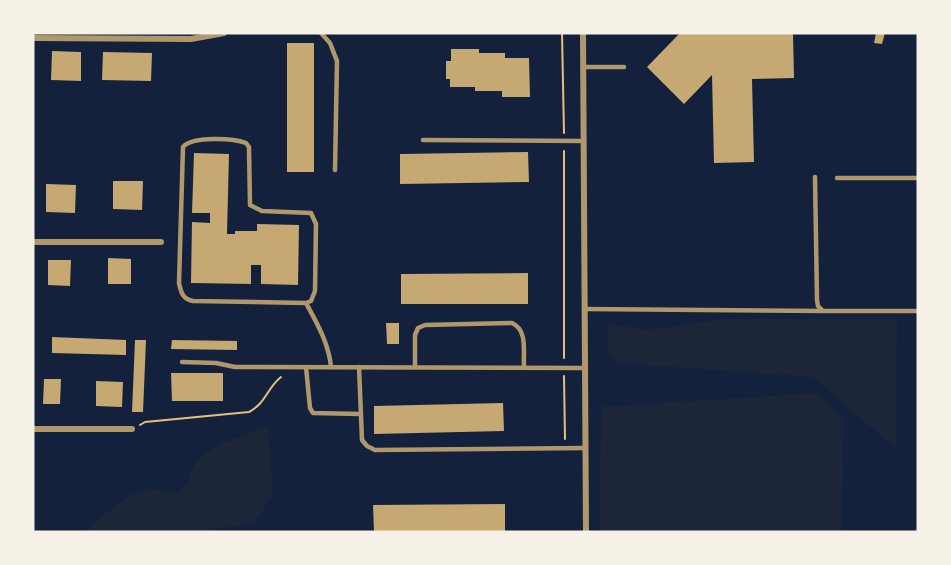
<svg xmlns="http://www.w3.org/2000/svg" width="951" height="565" viewBox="0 0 951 565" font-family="'Exo 2',sans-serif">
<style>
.green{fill:#1d2539}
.building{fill:#c6a872}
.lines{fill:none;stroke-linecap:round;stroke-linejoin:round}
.path{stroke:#e5c07b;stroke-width:2}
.service{stroke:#b1986c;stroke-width:4.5}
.minor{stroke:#b1986c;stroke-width:6}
</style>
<rect width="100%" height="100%" fill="#14213d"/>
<!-- green -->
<g class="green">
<polygon points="722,319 897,319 896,449 813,377 617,363 608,352 608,324 649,330"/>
<polygon points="816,393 844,418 841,532 600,532 601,407"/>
<path d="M268 427 273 496 253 523 216 528 211 532H86C98 519 127 494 144 490 155 488 167 492 177 493 193 480 186 479 195 465 205 447 243 436 261 428Z"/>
</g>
<!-- building -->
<g class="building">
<polygon points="680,33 793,33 794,78 752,79 754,162 714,163 712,75 684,104 647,67"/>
<polygon points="876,33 885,33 882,44 874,43"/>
<rect x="287" y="43" width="27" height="129"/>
<polygon points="451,49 479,49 479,53 505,53 505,58 529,58 530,97 502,97 502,91 475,91 475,87 450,87 450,79 446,79 446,61 451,61"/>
<polygon points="52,51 81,52 81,81 51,80"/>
<polygon points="103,52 152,53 151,81 102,80"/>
<polygon points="528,152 529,182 400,184 400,154"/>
<polygon points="194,153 229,154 227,234 235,234 235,231 257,231 257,224 299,225 298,285 261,284 261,265 251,265 251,284 191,283 192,222 210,223 210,213 192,213"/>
<polygon points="113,181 143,181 142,210 113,209"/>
<polygon points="46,184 76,185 75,213 46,212"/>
<polygon points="108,258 131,259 131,284 108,284"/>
<polygon points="48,260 71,260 70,286 48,285"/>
<polygon points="528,273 528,304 401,304 401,274"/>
<polygon points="386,323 399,323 399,344 387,344"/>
<polygon points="52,337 126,340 126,355 52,353"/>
<polygon points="135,340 146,340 143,412 132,412"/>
<polygon points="172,340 237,341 237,350 171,349"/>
<polygon points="171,373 223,373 223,401 172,401"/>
<polygon points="44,379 61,379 60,404 43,404"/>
<polygon points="96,381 123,382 122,407 96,406"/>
<polygon points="503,403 504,431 374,434 374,406"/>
<polygon points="505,504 505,532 374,532 373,505"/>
</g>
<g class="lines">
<!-- path -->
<g class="path">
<polyline points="562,33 564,133"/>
<polyline points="564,151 564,358"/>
<polyline points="564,376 565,439"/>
<path d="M140 425 145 422 249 412C266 403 267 388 281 377"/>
</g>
<!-- service -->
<g class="service">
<polyline points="321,33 330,43 337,61 335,170"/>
<polyline points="583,67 624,67"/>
<polyline points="423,140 584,141"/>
<polyline points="815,177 817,300 818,306 823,311 918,311"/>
<polyline points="837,178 918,178"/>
<path d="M306 303 311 301 315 291 316 224 311 213 262 211 250 205 249 147 246 143C233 138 192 136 183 147L179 283C181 293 183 299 193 301L306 303C317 323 329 344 331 367"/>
<polyline points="584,309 823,311"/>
<polyline points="182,362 216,363 235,367 584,368"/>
<polyline points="306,367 310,408 313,413 360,414"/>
<polyline points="359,367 362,440 367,446 375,450 585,448"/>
<path d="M415 367V335L418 328 425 325 512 323C528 330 523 352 524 367"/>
</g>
<!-- minor -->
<g class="minor">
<polyline points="583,33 586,532"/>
<polyline points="33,38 191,39 224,33"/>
<polyline points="33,242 161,242"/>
<polyline points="33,429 132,429"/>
</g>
</g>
<!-- border -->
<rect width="951" height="565" fill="none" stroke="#f6f1e7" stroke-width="69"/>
</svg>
